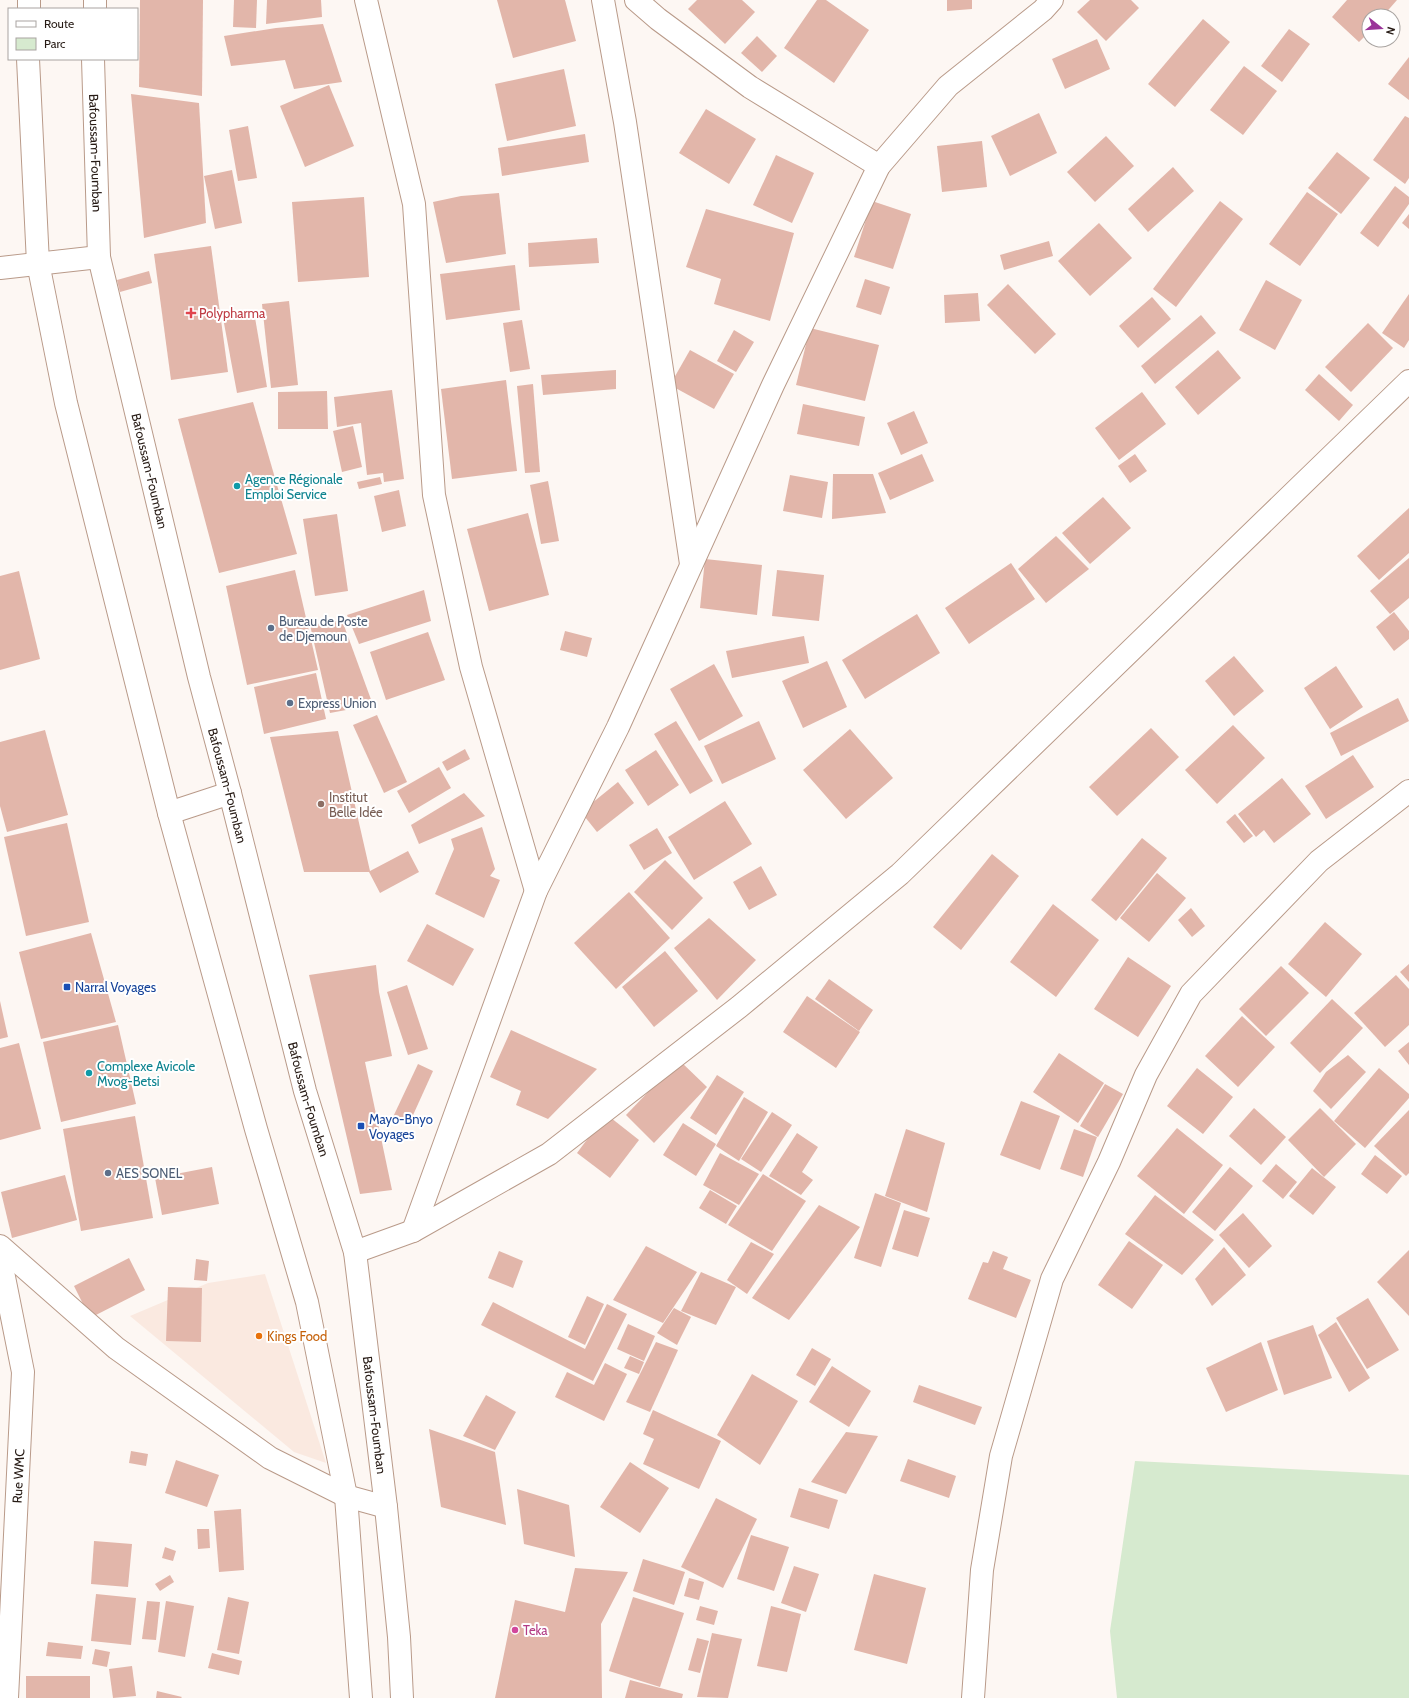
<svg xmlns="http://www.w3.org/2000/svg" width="1409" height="1698" viewBox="0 0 1409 1698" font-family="Cabin,sans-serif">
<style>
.built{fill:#fae9e0}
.green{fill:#d6eacf}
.building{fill:#e2b6aa}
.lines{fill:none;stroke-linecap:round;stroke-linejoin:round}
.minor-casing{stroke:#b99a89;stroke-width:24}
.highway-casing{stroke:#b99a89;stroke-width:24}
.minor{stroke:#fff;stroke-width:22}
.highway{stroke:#fff;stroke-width:22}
.health-dot{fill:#e0444e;stroke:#fff;stroke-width:1.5}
.culture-dot{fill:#0f9aa8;stroke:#fff;stroke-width:1.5}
.service-dot{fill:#5c6f8a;stroke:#fff;stroke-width:1.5}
.education-dot{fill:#8d6e63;stroke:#fff;stroke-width:1.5}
.transit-dot{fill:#1a4fb4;stroke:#fff;stroke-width:1.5}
.food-dot{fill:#e8710a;stroke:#fff;stroke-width:1.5}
.hotel-dot{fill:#d1479c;stroke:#fff;stroke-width:1.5}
.labels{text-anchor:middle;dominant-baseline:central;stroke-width:4;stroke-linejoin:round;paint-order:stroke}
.street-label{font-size:13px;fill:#271b15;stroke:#fff}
.health-label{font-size:13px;fill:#be3a42;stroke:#fff;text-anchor:start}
.culture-label{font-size:13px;fill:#0d838f;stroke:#fff;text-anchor:start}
.service-label{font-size:13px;fill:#4e5e75;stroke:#fff;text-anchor:start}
.education-label{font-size:13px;fill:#785e54;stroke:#fff;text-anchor:start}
.transit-label{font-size:13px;fill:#164399;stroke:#fff;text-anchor:start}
.food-label{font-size:13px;fill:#c56008;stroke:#fff;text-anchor:start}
.hotel-label{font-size:13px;fill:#b23c85;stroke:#fff;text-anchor:start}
</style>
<rect width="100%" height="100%" fill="#fdf7f3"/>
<!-- built -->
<polygon class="built" points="265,1274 326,1463 294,1452 130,1316 208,1283"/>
<!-- green -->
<polygon class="green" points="1135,1461 1409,1475 1409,1698 1117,1698 1110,1631"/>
<!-- building -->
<g class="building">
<polygon points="140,0 203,0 202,96 139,87"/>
<polygon points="234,0 257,0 256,28 233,27"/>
<polygon points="267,0 321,0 322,17 266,24"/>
<polygon points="497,0 565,0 576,41 513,58"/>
<polygon points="697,0 742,0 755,12 725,44 688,9"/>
<polygon points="817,0 826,0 869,30 834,83 784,48"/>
<polygon points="947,0 972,0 972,9 947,11"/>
<polygon points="1090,0 1131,0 1139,8 1106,41 1077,12"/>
<polygon points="1347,0 1397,0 1383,16 1369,16 1369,32 1359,42 1332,17"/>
<polygon points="1203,19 1230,42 1175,107 1148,84"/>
<polygon points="323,24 342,82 294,89 285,60 231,66 224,36 276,28"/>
<polygon points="1289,29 1310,44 1282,82 1261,66"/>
<polygon points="757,36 777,56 762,72 741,53"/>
<polygon points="1097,39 1110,69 1065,89 1052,59"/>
<polygon points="1409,57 1409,100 1388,84"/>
<polygon points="1244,66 1277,91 1243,135 1210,110"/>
<polygon points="564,69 576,126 507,141 495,84"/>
<polygon points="329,85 354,146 305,167 280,106"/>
<polygon points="131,94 199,103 206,223 144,238"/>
<polygon points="706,109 756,139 729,184 679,153"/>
<polygon points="1039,113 1057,153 1010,176 991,136"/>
<polygon points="1405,116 1409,118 1409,178 1405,184 1373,160"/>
<polygon points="248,126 257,178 238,181 229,130"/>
<polygon points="585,134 589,162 502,176 498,148"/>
<polygon points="1106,136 1134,166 1095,202 1067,172"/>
<polygon points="982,141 987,187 942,192 937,146"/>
<polygon points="1337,152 1370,178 1341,214 1308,188"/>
<polygon points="776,155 814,173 792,223 753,205"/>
<polygon points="1173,167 1194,191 1148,232 1128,209"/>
<polygon points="232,170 242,223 215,229 204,176"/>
<polygon points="1395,186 1409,197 1409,204 1378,247 1360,233"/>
<polygon points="1307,192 1338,214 1300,266 1269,244"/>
<polygon points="499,193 506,254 446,263 433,202 461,196"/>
<polygon points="364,197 369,277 298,282 292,202"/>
<polygon points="872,201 911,214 893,269 854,257"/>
<polygon points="1220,201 1243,219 1176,307 1153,289"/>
<polygon points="706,209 794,233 770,321 714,304 721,279 686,267"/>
<polygon points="1409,214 1409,229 1402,223"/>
<polygon points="1099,223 1132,258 1090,296 1058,261"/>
<polygon points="597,238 599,263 529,267 528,243"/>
<polygon points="1049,241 1053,256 1004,270 1000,255"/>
<polygon points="211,246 228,372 171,380 154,254"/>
<polygon points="515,265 520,310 446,320 440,274"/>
<polygon points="149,271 152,283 120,292 117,280"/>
<polygon points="865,279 890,287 881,315 856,307"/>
<polygon points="1266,280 1302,300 1275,350 1239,330"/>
<polygon points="1008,284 1056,334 1035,354 987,305"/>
<polygon points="978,293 980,321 945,323 944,295"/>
<polygon points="1409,294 1409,340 1404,348 1382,333"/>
<polygon points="1152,297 1171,319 1138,348 1119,326"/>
<polygon points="289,301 298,385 271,388 262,304"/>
<polygon points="254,312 267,387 237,393 223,318"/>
<polygon points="1201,315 1216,333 1155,384 1141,366"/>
<polygon points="522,320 530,369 510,372 503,323"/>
<polygon points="1368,323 1393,348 1351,392 1325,367"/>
<polygon points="810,328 879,345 865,401 796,385"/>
<polygon points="734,330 754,342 736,372 717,361"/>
<polygon points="690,350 734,374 714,409 670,385"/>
<polygon points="1218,350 1241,378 1198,415 1175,387"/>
<polygon points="616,370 616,389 543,395 541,375"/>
<polygon points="1319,374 1353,405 1339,421 1305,390"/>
<polygon points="506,380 517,471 452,479 441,389"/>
<polygon points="533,384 540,472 525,473 517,386"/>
<polygon points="392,390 404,479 384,482 383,473 367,475 361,423 337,427 334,397"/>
<polygon points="327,391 328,429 278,429 278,392"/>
<polygon points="1142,392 1166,424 1119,460 1095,428"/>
<polygon points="253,402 297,554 219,573 178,419"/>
<polygon points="803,404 865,417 859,446 797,434"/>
<polygon points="914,411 928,443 901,455 887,423"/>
<polygon points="353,426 362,467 342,472 333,431"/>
<polygon points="922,454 934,481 890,500 878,473"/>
<polygon points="1135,454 1147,471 1130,483 1118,466"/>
<polygon points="833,474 873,474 886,513 832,519"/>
<polygon points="790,475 828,482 822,518 783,511"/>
<polygon points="380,477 382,484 359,489 357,482"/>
<polygon points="548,481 559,541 541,544 530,485"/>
<polygon points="399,490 406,526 382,532 374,496"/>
<polygon points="1103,497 1131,528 1090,564 1062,533"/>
<polygon points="1409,508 1409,553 1379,580 1357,556"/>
<polygon points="528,513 549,595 489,611 467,529"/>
<polygon points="337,514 348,591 315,596 303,519"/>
<polygon points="1056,536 1089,569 1046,603 1018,569"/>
<polygon points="1409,558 1409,598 1390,614 1370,591"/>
<polygon points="705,559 762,565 757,615 700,608"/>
<polygon points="1011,563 1035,599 969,644 945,608"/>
<polygon points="295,570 318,670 247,685 226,586"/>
<polygon points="777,570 824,575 819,621 772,616"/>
<polygon points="19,571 40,659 0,670 0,576"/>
<polygon points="424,590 431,621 359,644 347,615"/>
<polygon points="1394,612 1409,631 1409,639 1394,651 1376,627"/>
<polygon points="917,614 940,653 865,699 842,660"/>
<polygon points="342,620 373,705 330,713 310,625"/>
<polygon points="565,631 592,638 587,657 560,650"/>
<polygon points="428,632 445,680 386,700 370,652"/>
<polygon points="804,636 809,663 732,678 726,651"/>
<polygon points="1234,656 1264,691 1234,716 1205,681"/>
<polygon points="827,661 847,707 803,728 782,681"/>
<polygon points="714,664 743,716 699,741 670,689"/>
<polygon points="1336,666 1363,707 1330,729 1304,688"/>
<polygon points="316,673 326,719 264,734 254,687"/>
<polygon points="1398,698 1409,721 1341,756 1330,733"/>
<polygon points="377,715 407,782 384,793 353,725"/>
<polygon points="676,721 713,781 690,794 654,734"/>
<polygon points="759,721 776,759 722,784 704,746"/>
<polygon points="1233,725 1265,758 1217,804 1185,770"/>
<polygon points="1151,728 1179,757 1117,816 1089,787"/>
<polygon points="850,729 893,778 846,819 803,770"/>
<polygon points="45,730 68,815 7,832 0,806 0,742"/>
<polygon points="338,731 370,871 408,851 419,872 380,893 369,872 304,872 270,737"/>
<polygon points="465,749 470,759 447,771 442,762"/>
<polygon points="656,750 679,785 648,806 625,770"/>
<polygon points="1353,755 1374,787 1326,819 1305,786"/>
<polygon points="439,767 451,788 409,813 397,791"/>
<polygon points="1282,778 1311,814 1274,843 1264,830 1256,837 1238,814"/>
<polygon points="618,782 634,803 597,832 581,812"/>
<polygon points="464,793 485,816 419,844 411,825"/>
<polygon points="725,801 752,844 694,880 668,837"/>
<polygon points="1235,814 1253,836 1244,843 1226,822"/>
<polygon points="67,823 89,922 26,936 4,837"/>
<polygon points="482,827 495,869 490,876 500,880 484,918 435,894 454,849 451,839"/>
<polygon points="657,828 672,853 644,870 629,845"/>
<polygon points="1142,838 1167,858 1116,921 1091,900"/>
<polygon points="992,854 1019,876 961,950 933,927"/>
<polygon points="665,860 703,898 672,930 634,892"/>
<polygon points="761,866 777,895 749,910 733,882"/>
<polygon points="1157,873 1186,898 1149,942 1120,918"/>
<polygon points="629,892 670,938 616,989 574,943"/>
<polygon points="1053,904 1099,940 1056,997 1010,962"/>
<polygon points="1191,908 1205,926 1192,937 1178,920"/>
<polygon points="709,918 756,960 717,1000 674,948"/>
<polygon points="1325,922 1362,954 1326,997 1288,964"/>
<polygon points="427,924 474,949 453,986 407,961"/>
<polygon points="91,933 116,1022 41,1039 19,952"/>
<polygon points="665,951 698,991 654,1027 622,987"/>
<polygon points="1128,957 1171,986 1138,1037 1094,1009"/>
<polygon points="1409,964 1409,982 1400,972"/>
<polygon points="376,965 379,992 392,1056 365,1062 392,1190 360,1194 309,975"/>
<polygon points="1281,966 1309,993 1266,1036 1239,1009"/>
<polygon points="1396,975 1409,989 1409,1025 1385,1047 1354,1013"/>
<polygon points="829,979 873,1010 859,1031 815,999"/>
<polygon points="407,985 428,1049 408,1055 387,992"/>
<polygon points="807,996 860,1032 836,1068 783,1032"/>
<polygon points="1332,999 1363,1028 1320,1073 1290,1043"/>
<polygon points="0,1001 8,1037 0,1039"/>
<polygon points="1242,1016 1275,1047 1238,1087 1205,1056"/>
<polygon points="118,1025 136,1104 61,1122 43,1042"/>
<polygon points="511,1030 597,1069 548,1119 516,1105 521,1091 490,1077"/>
<polygon points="1409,1042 1409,1065 1398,1051"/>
<polygon points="19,1043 41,1129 0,1140 0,1048"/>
<polygon points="1059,1053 1104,1083 1078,1123 1033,1092"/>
<polygon points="1348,1055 1366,1072 1331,1109 1313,1091 1326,1072"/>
<polygon points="679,1060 707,1087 654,1143 626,1115"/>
<polygon points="418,1064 433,1071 409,1124 393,1117"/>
<polygon points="1197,1068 1233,1097 1203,1134 1167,1106"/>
<polygon points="1379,1068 1409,1094 1409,1098 1365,1148 1334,1121"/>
<polygon points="717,1075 744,1092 716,1135 690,1118"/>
<polygon points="1105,1084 1123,1094 1098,1137 1080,1126"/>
<polygon points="744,1097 768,1112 739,1161 716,1146"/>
<polygon points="1021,1101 1060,1116 1040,1170 1000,1155"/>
<polygon points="1254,1108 1286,1137 1261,1165 1229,1136"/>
<polygon points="1320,1108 1356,1144 1324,1177 1288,1140"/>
<polygon points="1409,1110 1409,1173 1406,1176 1374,1146"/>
<polygon points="772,1112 792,1125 761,1172 741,1159"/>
<polygon points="606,1114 639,1140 610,1178 577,1153"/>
<polygon points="135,1116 153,1218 81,1231 63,1129"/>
<polygon points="683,1123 716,1144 696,1176 663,1155"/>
<polygon points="1177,1128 1223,1165 1184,1214 1137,1176"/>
<polygon points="906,1129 945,1143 927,1212 885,1196"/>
<polygon points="1074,1129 1097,1137 1083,1177 1060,1169"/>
<polygon points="797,1133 818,1147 802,1172 813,1180 801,1195 769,1176"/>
<polygon points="720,1153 759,1174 739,1205 703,1185"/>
<polygon points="1375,1155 1402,1176 1387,1194 1361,1174"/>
<polygon points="1276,1164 1297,1182 1283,1199 1262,1181"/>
<polygon points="212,1167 219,1204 162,1215 155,1178"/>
<polygon points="1230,1167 1253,1186 1215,1231 1192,1212"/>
<polygon points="1312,1168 1336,1187 1313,1215 1289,1196"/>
<polygon points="763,1174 806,1201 772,1251 728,1225"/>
<polygon points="65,1175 77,1220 12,1238 1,1192"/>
<polygon points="710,1190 737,1206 726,1224 699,1208"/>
<polygon points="875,1193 901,1203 881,1267 854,1258"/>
<polygon points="1155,1195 1214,1240 1182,1275 1125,1234"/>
<polygon points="819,1205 860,1227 789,1320 752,1298"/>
<polygon points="904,1210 930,1218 918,1257 892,1249"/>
<polygon points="1243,1213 1272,1246 1249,1268 1219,1235"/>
<polygon points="1129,1241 1163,1265 1132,1309 1098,1285"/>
<polygon points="751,1242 774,1254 747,1294 727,1280"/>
<polygon points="646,1246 697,1272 663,1323 613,1300"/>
<polygon points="1224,1247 1246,1275 1212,1306 1195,1279"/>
<polygon points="1409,1250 1409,1316 1377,1282"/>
<polygon points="499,1251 523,1261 513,1288 488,1278"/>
<polygon points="993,1251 1008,1257 1003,1269 1031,1280 1016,1318 968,1299 983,1262 988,1263"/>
<polygon points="129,1258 145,1290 90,1318 74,1286"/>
<polygon points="196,1259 209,1261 207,1281 194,1280"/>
<polygon points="701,1272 736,1287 716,1325 681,1311"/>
<polygon points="168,1287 202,1288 201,1342 166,1341"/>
<polygon points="587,1296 604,1304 585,1345 568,1337"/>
<polygon points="1368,1298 1399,1350 1367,1369 1336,1318"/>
<polygon points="493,1302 585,1349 607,1304 627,1314 593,1381 481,1325"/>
<polygon points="674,1308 691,1317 677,1345 657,1333"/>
<polygon points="1336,1322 1370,1378 1349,1392 1318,1335"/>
<polygon points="628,1324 655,1336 644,1361 617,1349"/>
<polygon points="1313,1325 1332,1378 1284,1395 1267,1341"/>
<polygon points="656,1342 678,1350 650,1412 626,1402"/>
<polygon points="1261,1342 1278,1390 1226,1412 1206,1368"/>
<polygon points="812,1348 831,1359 815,1386 796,1375"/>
<polygon points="630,1356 644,1362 639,1374 624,1368"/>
<polygon points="605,1363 627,1374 604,1421 555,1397 567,1372 594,1385"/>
<polygon points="832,1366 871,1391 849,1427 809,1402"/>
<polygon points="752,1374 798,1401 760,1465 717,1435"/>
<polygon points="919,1385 982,1407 975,1425 913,1402"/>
<polygon points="486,1395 516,1412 495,1450 463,1436"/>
<polygon points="653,1410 721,1441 699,1489 643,1464 654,1439 643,1434"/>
<polygon points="429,1429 495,1452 506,1525 441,1507"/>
<polygon points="846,1432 878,1436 846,1494 811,1482"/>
<polygon points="131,1451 148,1454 146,1466 129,1463"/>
<polygon points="908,1459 956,1476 949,1498 900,1481"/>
<polygon points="176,1460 219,1475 207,1507 165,1493"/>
<polygon points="630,1462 669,1488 640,1533 600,1507"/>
<polygon points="799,1488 838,1500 829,1529 790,1517"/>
<polygon points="517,1489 569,1505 575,1557 524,1544"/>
<polygon points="716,1498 757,1519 723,1588 681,1567"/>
<polygon points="241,1509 244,1570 219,1572 214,1511"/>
<polygon points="197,1529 209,1529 210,1548 198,1549"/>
<polygon points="751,1535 789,1547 774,1591 737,1579"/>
<polygon points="94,1541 132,1544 128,1587 91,1584"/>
<polygon points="165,1547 176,1551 173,1561 162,1558"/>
<polygon points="643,1559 685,1572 674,1605 633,1591"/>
<polygon points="794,1566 819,1574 806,1612 781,1603"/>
<polygon points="575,1568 628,1572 601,1624 602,1698 495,1698 515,1600 565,1612"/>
<polygon points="874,1574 926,1588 907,1664 854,1650"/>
<polygon points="170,1575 174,1582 160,1591 155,1584"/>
<polygon points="689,1578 704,1582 699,1600 684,1596"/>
<polygon points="96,1594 136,1598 131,1645 91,1641"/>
<polygon points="228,1597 249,1602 239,1654 217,1650"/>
<polygon points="633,1597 684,1613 660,1687 609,1671"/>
<polygon points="147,1601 160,1602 156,1640 142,1639"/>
<polygon points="166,1601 194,1606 185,1657 158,1652"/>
<polygon points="700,1606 718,1611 714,1625 696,1620"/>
<polygon points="771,1606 801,1614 787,1672 757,1666"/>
<polygon points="712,1633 742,1639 728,1698 697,1697"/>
<polygon points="697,1638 709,1641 700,1673 688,1670"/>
<polygon points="48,1642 83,1646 81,1659 46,1656"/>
<polygon points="95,1649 110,1652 107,1667 92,1664"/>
<polygon points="212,1653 242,1661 239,1675 208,1668"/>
<polygon points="132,1666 136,1696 113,1698 109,1669"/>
<rect x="26" y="1676" width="64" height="22"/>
<polygon points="630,1680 683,1694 682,1698 625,1698"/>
<polygon points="157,1691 182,1697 181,1698 156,1698"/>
</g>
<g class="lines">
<defs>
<g id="minor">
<polyline points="366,0 414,204 434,495 471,667 536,891"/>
<polyline points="603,0 625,122 691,564"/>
<polyline points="636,0 658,19 750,87 879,166"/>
<polyline points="0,268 99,257"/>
<polyline points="413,1231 536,891 618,727 773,385 879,166 948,86 1043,10 1052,0"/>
<polyline points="0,1246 116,1348 270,1458 346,1496 386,1507"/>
<polyline points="355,1252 413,1231 549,1154 739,1007 900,874 1409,381"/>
<polyline points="0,1257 23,1372 7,1698"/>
<polyline points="973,1698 982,1570 1001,1456 1052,1279 1109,1162 1146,1075 1191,994 1319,861 1409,791"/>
</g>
<g id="highway">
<polyline points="29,9 29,0"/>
<polyline points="95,9 95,0"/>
<polyline points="28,59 38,263 66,403 169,813 256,1129 307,1302 346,1496 361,1698"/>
<path id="s1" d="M93 59 99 257 199 677 230 793 305 1091 355 1252 386 1507 399 1637 402 1698"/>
<polyline points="169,813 230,793"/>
</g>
</defs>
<!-- minor casing -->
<use href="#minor" class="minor-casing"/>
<!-- highway casing -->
<use href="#highway" class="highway-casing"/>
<!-- minor -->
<use href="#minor" class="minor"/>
<!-- highway -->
<use href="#highway" class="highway"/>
</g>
<!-- markers -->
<path class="health-dot" d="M189 307h4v4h4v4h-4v4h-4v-4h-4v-4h4z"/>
<g class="culture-dot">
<circle cx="237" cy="486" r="4"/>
<circle cx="89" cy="1073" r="4"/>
</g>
<g class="service-dot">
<circle cx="271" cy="628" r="4"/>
<circle cx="290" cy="703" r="4"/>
<circle cx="108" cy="1173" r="4"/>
</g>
<circle class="education-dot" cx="321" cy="804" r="4"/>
<g class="transit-dot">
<rect x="63" y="983" width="8" height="8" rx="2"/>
<rect x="357" y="1122" width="8" height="8" rx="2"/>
</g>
<circle class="food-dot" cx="259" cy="1336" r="4"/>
<circle class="hotel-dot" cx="515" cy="1630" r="4"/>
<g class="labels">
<!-- street labels -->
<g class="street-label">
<text stroke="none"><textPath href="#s1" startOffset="94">Bafoussam-Foumban</textPath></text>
<text stroke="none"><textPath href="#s1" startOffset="418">Bafoussam-Foumban</textPath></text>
<text stroke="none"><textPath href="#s1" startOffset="742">Bafoussam-Foumban</textPath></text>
<text stroke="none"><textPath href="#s1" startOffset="1066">Bafoussam-Foumban</textPath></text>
<text stroke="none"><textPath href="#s1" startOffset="1390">Bafoussam-Foumban</textPath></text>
<text transform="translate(18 1476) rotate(-87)">Rue WMC</text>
</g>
<!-- health labels -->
<g class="health-label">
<text x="199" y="313">Polypharma</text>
</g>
<!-- culture labels -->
<g class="culture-label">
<text x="245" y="479">Agence Régionale<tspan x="245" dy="15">Emploi Service</tspan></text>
<text x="97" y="1066">Complexe Avicole<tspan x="97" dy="15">Mvog-Betsi</tspan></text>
</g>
<!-- service labels -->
<g class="service-label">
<text x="279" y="621">Bureau de Poste<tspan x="279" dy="15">de Djemoun</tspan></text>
<text x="298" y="703">Express Union</text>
<text x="116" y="1173">AES SONEL</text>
</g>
<!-- education labels -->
<g class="education-label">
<text x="329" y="797">Institut<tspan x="329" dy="15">Belle Idée</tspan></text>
</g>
<!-- transit labels -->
<g class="transit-label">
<text x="75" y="987">Narral Voyages</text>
<text x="369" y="1119">Mayo-Bnyo<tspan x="369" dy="15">Voyages</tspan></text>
</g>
<!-- food labels -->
<g class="food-label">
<text x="267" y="1336">Kings Food</text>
</g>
<!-- hotel labels -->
<g class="hotel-label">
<text x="523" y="1630">Teka</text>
</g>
</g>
<!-- legend -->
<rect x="8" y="8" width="130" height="52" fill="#ffffff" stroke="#a9a4a1"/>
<rect x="16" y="21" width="20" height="6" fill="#ffffff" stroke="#a9a4a1"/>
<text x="44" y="28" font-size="12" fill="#271b15">Route</text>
<rect x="16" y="38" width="20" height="12" fill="#d6eacf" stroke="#a9a4a1"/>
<text x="44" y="48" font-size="12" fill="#271b15">Parc</text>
<!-- north arrow -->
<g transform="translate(1381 28) rotate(107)"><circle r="19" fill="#ffffff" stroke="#a9a4a1"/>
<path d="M0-3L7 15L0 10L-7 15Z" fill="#9a3499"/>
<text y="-6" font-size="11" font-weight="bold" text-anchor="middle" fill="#271b15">N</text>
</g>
</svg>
